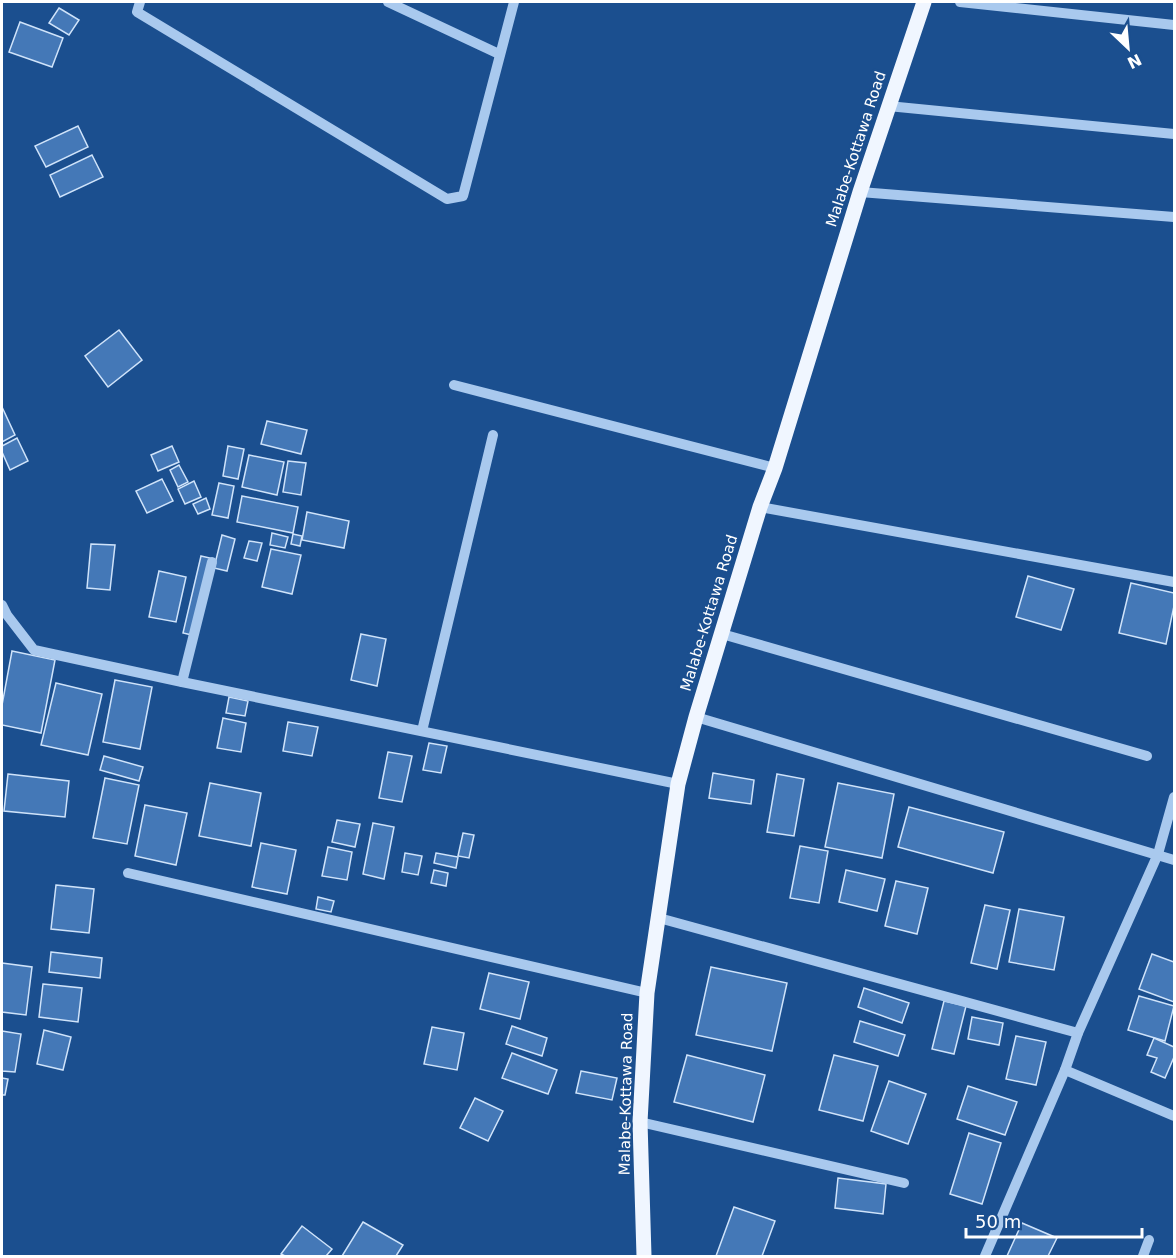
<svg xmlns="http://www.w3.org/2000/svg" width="1176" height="1258" viewBox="0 0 1176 1258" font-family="'DejaVu Sans',sans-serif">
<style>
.building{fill:#4478b7;stroke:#cfe3fa;stroke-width:1.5}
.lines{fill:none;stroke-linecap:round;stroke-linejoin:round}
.minor{stroke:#a9c9ee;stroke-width:10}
.major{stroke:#f0f6ff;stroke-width:15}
.labels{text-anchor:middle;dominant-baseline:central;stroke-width:4.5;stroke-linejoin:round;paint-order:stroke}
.street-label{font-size:15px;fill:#fff;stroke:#1b4f8f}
</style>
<rect width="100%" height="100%" fill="#1b4f8f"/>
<!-- building -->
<g class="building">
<polygon points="59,8 79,20 69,35 49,23"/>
<polygon points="20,22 63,38 52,67 9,52"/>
<polygon points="78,126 88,147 46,167 35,146"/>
<polygon points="92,155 103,177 60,197 50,175"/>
<polygon points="119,330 142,360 108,387 85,356"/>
<polygon points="2,407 15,435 2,442"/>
<polygon points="267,421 307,430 301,454 261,444"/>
<polygon points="17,438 28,461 10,470 2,452 2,446"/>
<polygon points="172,446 179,462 158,471 151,455"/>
<polygon points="228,446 244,449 238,479 223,476"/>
<polygon points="249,455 284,462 277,495 242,487"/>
<polygon points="288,461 306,463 301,495 283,492"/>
<polygon points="179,465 188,482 178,487 170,470"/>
<polygon points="162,479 173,501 147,513 136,491"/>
<polygon points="194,481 201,497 185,504 178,489"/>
<polygon points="219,483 234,486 228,518 212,515"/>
<polygon points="242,496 298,507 293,533 237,522"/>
<polygon points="206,498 210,509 198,514 193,504"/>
<polygon points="307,512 349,521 344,548 302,540"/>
<polygon points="272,533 288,537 285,548 270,545"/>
<polygon points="293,534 302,536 300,546 291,544"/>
<polygon points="222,535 235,539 227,571 214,568"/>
<polygon points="249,541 262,543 257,561 244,558"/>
<polygon points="91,544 115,545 110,590 87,588"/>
<polygon points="271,549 301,555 292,594 262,587"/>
<polygon points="201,556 210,558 192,635 183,633"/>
<polygon points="159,571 186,577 176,622 149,617"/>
<polygon points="1028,576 1074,589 1061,630 1016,617"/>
<polygon points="1131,583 1174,593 1174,606 1166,644 1119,633"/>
<polygon points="361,634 386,639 377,686 351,680"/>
<polygon points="12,651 55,660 41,733 2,725 2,705"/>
<polygon points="115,680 152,687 140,749 103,742"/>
<polygon points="56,683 102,694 88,755 41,745"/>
<polygon points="229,697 248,701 245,716 226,713"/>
<polygon points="223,718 246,723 241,752 217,748"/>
<polygon points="288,722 318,727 312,756 283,751"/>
<polygon points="429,743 447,746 441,773 423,770"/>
<polygon points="388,752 412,756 402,802 379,798"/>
<polygon points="104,756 143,767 139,781 100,770"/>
<polygon points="713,773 754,780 751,804 709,798"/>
<polygon points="8,774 69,781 65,817 4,811"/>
<polygon points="777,774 804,779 794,836 767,832"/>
<polygon points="105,778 139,785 127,844 93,838"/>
<polygon points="210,783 261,793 251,846 199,836"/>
<polygon points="838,783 894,794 882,858 825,847"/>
<polygon points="145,805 187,813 176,865 135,856"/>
<polygon points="909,807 1004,832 993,873 898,847"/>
<polygon points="337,820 360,824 355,847 332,842"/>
<polygon points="373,823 394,827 384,879 363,874"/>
<polygon points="463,833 474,835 469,858 458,856"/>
<polygon points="261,843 296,850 287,894 252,887"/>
<polygon points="800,846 828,851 819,903 790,898"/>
<polygon points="328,847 352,852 347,880 322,876"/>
<polygon points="405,853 422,856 418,875 402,872"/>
<polygon points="436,853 458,857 456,868 434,863"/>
<polygon points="434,870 448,873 446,886 431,883"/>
<polygon points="846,870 885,879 877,911 839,902"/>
<polygon points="896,881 928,888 917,934 885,926"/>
<polygon points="56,885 94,889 89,933 51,929"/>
<polygon points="318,897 334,901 331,912 316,909"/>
<polygon points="985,905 1010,910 997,969 971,963"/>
<polygon points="1019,909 1064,917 1054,970 1009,962"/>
<polygon points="51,952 102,958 100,978 49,972"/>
<polygon points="1152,954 1174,962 1174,1002 1139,989"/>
<polygon points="2,963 32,967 26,1015 2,1012"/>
<polygon points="711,967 787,983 772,1051 696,1035"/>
<polygon points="489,973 529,982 520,1019 480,1009"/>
<polygon points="43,984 82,988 78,1022 39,1017"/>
<polygon points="864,988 909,1003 902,1023 858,1007"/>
<polygon points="1139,996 1174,1006 1165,1041 1128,1030"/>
<polygon points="944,1001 966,1006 954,1054 932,1049"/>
<polygon points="972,1017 1003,1023 999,1045 968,1039"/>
<polygon points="860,1021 905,1035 898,1056 854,1042"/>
<polygon points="512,1026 547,1038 542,1056 506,1044"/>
<polygon points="432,1027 464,1033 457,1070 424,1064"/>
<polygon points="44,1030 71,1037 63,1070 37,1064"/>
<polygon points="2,1031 21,1034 15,1072 2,1071"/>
<polygon points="1016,1036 1046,1042 1036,1085 1006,1079"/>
<polygon points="1154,1038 1174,1047 1174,1057 1165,1078 1151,1072 1157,1058 1147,1055"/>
<polygon points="512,1053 557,1070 548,1094 502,1078"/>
<polygon points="687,1055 765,1075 753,1122 674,1102"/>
<polygon points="834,1055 878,1066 863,1121 819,1110"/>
<polygon points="581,1071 617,1078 612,1100 576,1093"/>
<polygon points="2,1078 8,1079 5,1095 2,1095"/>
<polygon points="889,1081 926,1094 908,1144 871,1131"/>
<polygon points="968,1086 1017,1102 1005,1135 957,1119"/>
<polygon points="475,1098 503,1111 488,1141 460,1128"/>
<polygon points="969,1133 1001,1143 982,1204 950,1194"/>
<polygon points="838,1178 886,1184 883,1214 835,1208"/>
<polygon points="734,1207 775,1221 762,1256 716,1256"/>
<polygon points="363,1222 403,1245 396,1256 342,1256"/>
<polygon points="1022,1223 1057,1238 1048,1256 1007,1256"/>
<polygon points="302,1226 332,1249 326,1256 285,1256 281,1254"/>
</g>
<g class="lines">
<!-- minor -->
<g class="minor">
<polyline points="140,2 137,12 447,199 463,196 514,2"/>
<polyline points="388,2 499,54"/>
<polyline points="960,2 1174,25"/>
<polyline points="888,106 1174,134"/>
<polyline points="860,192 1174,217"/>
<polyline points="454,385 775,468"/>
<polyline points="760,507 1174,582"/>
<polyline points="2,605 7,615 34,650 182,682 678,784"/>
<polyline points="722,634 1147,756"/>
<polyline points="182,682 212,562"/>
<polyline points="696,717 1174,860"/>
<polyline points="422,731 493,435"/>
<polyline points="128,873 647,993"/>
<polyline points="659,918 1078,1033"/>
<polyline points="1065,1070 1078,1033 1158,854 1174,797"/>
<polyline points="640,1122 904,1183"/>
<polyline points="985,1256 1065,1070 1174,1116"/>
<polyline points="1143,1256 1149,1240"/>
</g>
<!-- major -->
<polyline class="major" points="644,1256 640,1122 647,993 678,784 696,717 760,507 775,468 860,192 924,2"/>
</g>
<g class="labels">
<!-- street labels -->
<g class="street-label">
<text transform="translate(856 149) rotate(-72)">Malabe-Kottawa Road</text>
<text transform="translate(709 613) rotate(-73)">Malabe-Kottawa Road</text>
<text transform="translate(626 1094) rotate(-89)">Malabe-Kottawa Road</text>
</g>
</g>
<!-- border -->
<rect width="1176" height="1258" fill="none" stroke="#ffffff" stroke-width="6"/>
<!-- north arrow -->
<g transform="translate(1128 48) rotate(154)" stroke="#1b4f8f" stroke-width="4.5" paint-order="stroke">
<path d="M0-4.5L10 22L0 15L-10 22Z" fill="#ffffff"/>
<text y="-9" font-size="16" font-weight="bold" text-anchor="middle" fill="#ffffff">N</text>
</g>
<!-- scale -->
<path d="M966 1228v9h176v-9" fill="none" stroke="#ffffff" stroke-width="3"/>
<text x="975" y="1228" font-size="18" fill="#ffffff" stroke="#1b4f8f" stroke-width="4.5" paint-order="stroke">50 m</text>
</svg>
